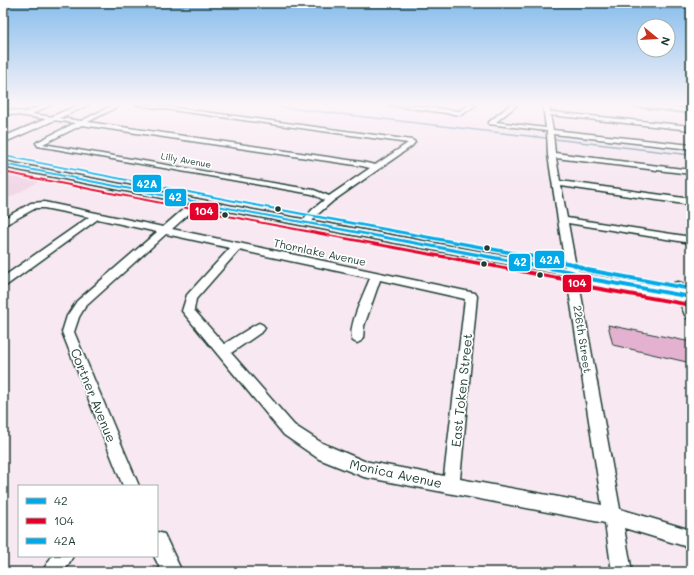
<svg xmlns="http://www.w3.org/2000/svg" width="694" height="575" viewBox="0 0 694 575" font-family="Mali,sans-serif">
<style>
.built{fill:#f1d8e7}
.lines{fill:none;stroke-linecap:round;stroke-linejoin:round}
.stream{stroke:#6692a7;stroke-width:1.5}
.building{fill:#e4b2d0;stroke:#1f3d34}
.minor-casing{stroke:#1f3d34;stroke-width:3}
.major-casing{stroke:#1f3d34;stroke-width:3}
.minor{fill:#fff;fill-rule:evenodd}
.major{fill:#fff;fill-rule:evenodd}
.bus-1-casing{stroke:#fff;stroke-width:3}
.bus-2-casing{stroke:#fff;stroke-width:3}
.bus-3-casing{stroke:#fff;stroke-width:3}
.bus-1{fill:#02a9e8;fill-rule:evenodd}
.bus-2{fill:#e4002b;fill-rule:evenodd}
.bus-3{fill:#02a9e8;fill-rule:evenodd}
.bus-dot{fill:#1f3d34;stroke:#fff;stroke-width:1.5}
.labels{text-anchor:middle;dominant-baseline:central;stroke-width:3.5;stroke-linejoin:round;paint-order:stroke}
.far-street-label{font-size:9px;fill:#1f3d34;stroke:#fff}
.street-label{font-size:11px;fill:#1f3d34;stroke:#fff}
.near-street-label{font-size:13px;fill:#1f3d34;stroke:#fff}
.line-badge{stroke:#fff;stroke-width:1.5}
.badge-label{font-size:11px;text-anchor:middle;font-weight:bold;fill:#fff}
</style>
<rect width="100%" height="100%" fill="#f7e8f1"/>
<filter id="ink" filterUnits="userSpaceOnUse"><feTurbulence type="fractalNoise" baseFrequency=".025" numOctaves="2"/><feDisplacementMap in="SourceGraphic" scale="8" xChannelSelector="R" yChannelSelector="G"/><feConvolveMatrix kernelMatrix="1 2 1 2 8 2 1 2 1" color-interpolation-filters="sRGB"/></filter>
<g filter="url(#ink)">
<!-- built -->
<polygon class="built" points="3,172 42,180 3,201"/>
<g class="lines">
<!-- stream -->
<polyline class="stream" points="263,105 691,155"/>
</g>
<!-- building -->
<polygon class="building" points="608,325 691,342 691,363 613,345"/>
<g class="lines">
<defs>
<g id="minor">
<path d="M43 105H51L32 114 81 121 113 105H121L88 122 362 162 375 165 408 143 136 105H153L412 140 415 142 412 146 333 201 318 214 309 225H303L301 223 303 221 312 210 324 200 312 194 38 146 36 143 37 142 75 123 3 113V109L25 112ZM82 125 362 166 370 168 329 196 314 190 43 144Z"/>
<polygon points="388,105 408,105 460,111 469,105 476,105 461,115"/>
<path d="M510 105H517L496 122 546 128 543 105H549L550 112 691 126V130L550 115 553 130 691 145V149L553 134 555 153 691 170V174L556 158 560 181 691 199V205L561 186 567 218 691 237V243L568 223 620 509 691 530V548L624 528 632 572H612L605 523 364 477 319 459 284 435 182 311 187 295 230 248 166 234 85 307 79 317 74 332 139 486H123L62 332 67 316 77 301 157 232 98 219 7 285 3 286V277L89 217 44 208H36L3 226V219L31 203 44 202 163 227 194 200 197 199 201 202 200 204 172 229 475 293 477 296 460 479 602 505 548 155 547 131 489 124V122ZM239 250 370 278C365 292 346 329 353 341L357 343 361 341 363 338 364 326 380 280 465 299 444 476 364 461 322 443 294 425 231 353 263 331 265 328 263 325 259 323 255 325 224 344 194 310 196 299Z"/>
<polygon points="626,105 649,105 691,109 691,113"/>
<polygon points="678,282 682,283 691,302 691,319 687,318 685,315 673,286 674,283"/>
<polygon points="157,532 164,534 182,572 162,572 154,556 157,556"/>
<polygon points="52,556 73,556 64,572 42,572"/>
</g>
<g id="major">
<polygon points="79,105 89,105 3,143 3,137"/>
<polygon points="3,161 264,212 572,268 587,274 691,292 691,302 584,283 569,276 264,218 3,167"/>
</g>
</defs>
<!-- minor casing -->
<use href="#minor" class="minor-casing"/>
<!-- major casing -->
<use href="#major" class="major-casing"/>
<!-- minor -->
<use href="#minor" class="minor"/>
<!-- major -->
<use href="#major" class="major"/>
<defs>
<polygon id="bus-1" points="3,163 264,214 572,270 585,276 691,295 691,299 584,280 571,274 264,216 3,165"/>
<polygon id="bus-2" points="3,171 263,222 569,278 584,284 690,303 691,303 691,307 583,288 568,282 263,224 3,173"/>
<polygon id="bus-3" points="4,155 265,206 573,262 588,268 691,287 691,291 587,272 572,266 265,208 5,157 4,157"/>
</defs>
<!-- bus-1 casing -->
<use href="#bus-1" class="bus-1-casing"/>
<!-- bus-2 casing -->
<use href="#bus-2" class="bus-2-casing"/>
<!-- bus-3 casing -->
<use href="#bus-3" class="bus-3-casing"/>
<!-- bus-1 -->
<use href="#bus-1" class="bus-1"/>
<!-- bus-2 -->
<use href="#bus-2" class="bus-2"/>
<!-- bus-3 -->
<use href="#bus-3" class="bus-3"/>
</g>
</g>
<!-- sky -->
<linearGradient id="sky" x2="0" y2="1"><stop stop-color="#87bdec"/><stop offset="0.56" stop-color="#fbf5f9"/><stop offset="1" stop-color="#fbf5f9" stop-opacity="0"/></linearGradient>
<rect width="694" height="186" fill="url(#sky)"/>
<!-- markers -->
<g class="bus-dot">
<circle cx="278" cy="209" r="3.5"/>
<circle cx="225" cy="215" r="3.5"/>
<circle cx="487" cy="248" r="3.5"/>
<circle cx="484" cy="264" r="3.5"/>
<circle cx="540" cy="275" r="3.5"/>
</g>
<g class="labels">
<!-- far-street labels -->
<g class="far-street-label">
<text transform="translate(186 160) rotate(10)">Lilly Avenue</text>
</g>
<!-- street labels -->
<g class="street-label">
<text transform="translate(320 252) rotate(12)">Thornlake Avenue</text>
<text transform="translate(583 339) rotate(81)">226th Street</text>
</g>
<!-- near-street labels -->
<g class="near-street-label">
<text transform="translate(461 390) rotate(-84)">East Token Street</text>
<text transform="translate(94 395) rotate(68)">Cortner Avenue</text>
<text transform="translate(396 473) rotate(12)">Monica Avenue</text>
</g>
</g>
<g class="line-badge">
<rect x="132" y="174" width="30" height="19" rx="4" fill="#02a9e8"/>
<rect x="164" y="188" width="23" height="19" rx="4" fill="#02a9e8"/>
<rect x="189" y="202" width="30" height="19" rx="4" fill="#e4002b"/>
<rect x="534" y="250" width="31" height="19" rx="4" fill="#02a9e8"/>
<rect x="508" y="253" width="23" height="19" rx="4" fill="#02a9e8"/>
<rect x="562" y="274" width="30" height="19" rx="4" fill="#e4002b"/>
</g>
<g class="badge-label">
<text x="147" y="188">42A</text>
<text x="175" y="201">42</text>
<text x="204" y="215">104</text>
<text x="550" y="264">42A</text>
<text x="520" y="266">42</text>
<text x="577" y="287">104</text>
</g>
<!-- margin -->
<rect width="694" height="575" fill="none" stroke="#fff" stroke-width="16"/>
<rect x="8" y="8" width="678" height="559" fill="none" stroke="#1f3d34" stroke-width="1.5" filter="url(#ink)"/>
<!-- legend -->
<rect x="18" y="485" width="140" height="72" fill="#ffffff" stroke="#a5b1ae"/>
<rect x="26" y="498" width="20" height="6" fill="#02a9e8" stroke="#a5b1ae"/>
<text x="54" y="505" font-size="12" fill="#1f3d34">42</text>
<rect x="26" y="518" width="20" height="6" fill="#e4002b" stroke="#a5b1ae"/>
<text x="54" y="525" font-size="12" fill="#1f3d34">104</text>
<rect x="26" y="538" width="20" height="6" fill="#02a9e8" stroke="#a5b1ae"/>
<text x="54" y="545" font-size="12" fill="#1f3d34">42A</text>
<!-- north arrow -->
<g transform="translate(656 38) rotate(108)"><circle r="19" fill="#ffffff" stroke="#a5b1ae"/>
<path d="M0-3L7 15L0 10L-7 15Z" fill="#c8321e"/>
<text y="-6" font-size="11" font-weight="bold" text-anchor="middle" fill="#1f3d34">N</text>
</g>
</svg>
